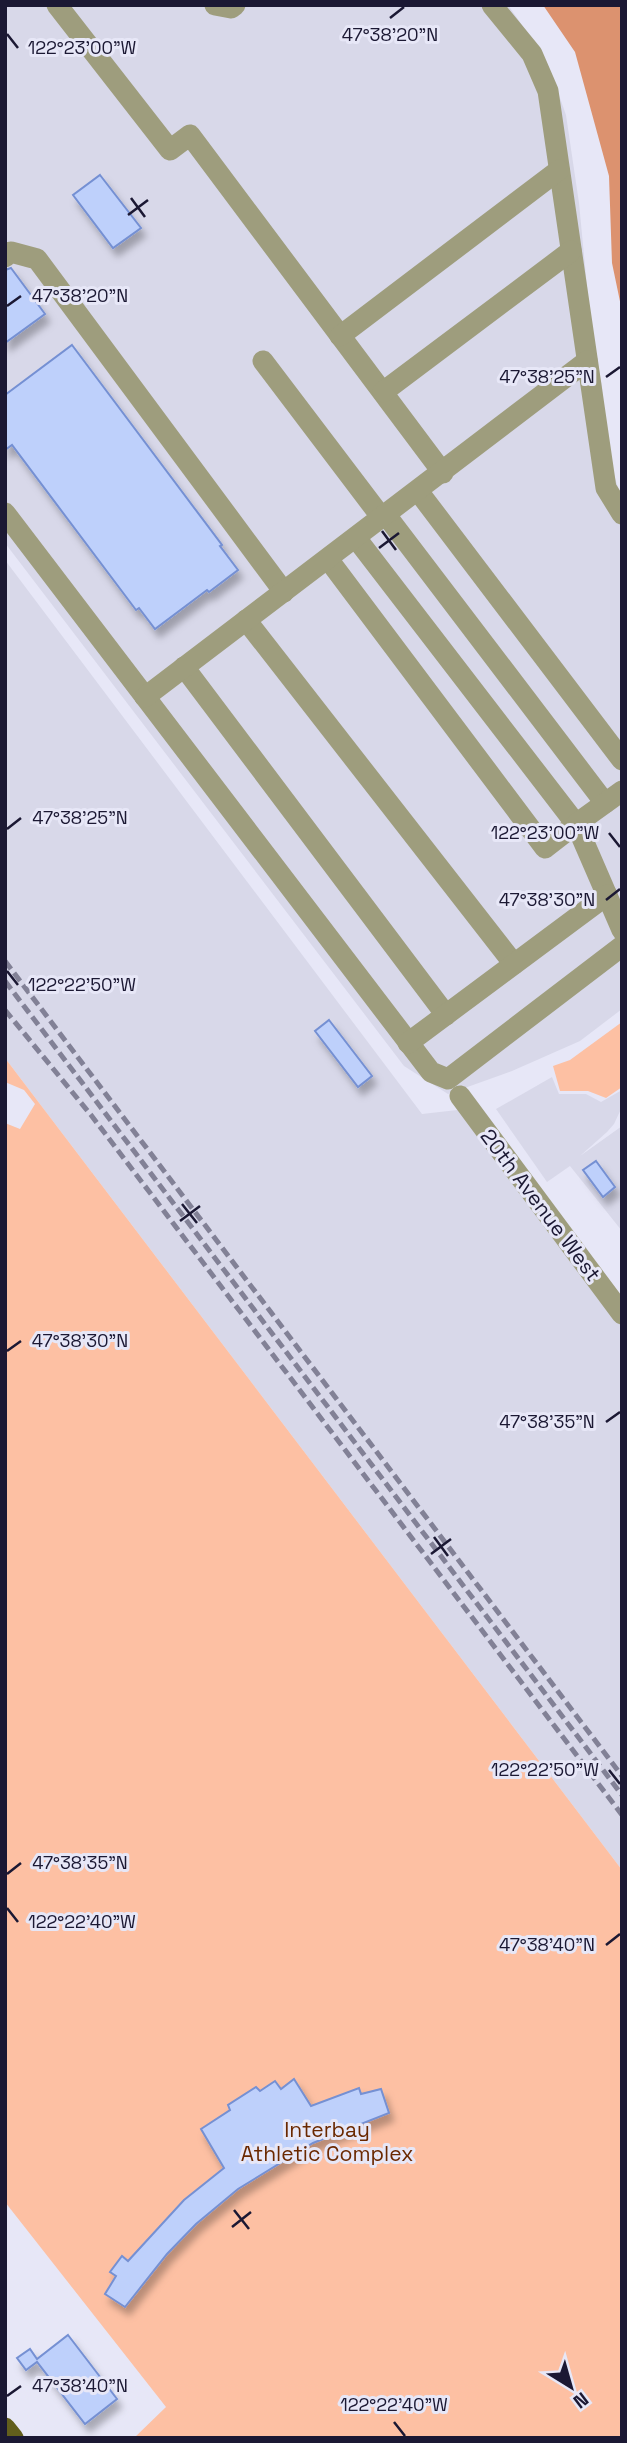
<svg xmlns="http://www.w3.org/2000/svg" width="627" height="2443" viewBox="0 0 627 2443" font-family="'Space Grotesk',sans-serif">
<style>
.built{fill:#d8d8e9}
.green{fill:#fdc0a3}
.forest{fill:#dc926f}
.building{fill:#bed0fb;stroke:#7590d3;stroke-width:2;filter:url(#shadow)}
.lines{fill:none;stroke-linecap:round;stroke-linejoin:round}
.minor{stroke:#9e9d7d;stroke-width:21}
.major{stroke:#625e1c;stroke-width:21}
.rail{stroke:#828196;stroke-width:5;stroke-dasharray:10 5;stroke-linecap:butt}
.ticks{fill:none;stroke:#1b1833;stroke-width:2.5}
.labels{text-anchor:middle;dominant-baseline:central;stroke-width:6;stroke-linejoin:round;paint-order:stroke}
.street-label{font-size:21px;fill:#1b1833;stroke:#e7e7f7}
.park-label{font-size:21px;fill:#6a2800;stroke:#e7e7f7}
.ticks-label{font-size:18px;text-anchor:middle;fill:#1b1833;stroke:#e7e7f7;stroke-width:6;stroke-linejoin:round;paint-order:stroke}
</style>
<defs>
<filter id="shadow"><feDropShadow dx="4.5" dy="8" stdDeviation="3.5" flood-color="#0004"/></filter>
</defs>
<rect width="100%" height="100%" fill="#e7e7f7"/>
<!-- built -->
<g class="built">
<polygon points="5,5 508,5 529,35 554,81 566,115 579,203 591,328 602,386 606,451 622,499 622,1009 580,1041 512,1071 448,1094 404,1066 5,543"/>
<polygon points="5,560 422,1114 466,1109 622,1321 622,1870 5,1058"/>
<polygon points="552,1077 559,1094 586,1094 601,1102 622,1090 622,1107 614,1124 607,1132 580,1156 622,1126 622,1231 570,1166 547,1182 496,1109"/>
</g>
<!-- green -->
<g class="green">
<polygon points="622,1022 622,1087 606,1098 588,1091 560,1091 553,1066 570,1060"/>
<polygon points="5,1058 622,1870 622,2438 134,2438 166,2407 5,2202 5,1123 20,1129 35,1104 24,1090 5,1082"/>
</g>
<!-- forest -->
<polygon class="forest" points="543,5 622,5 622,311 612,263 609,176 575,52"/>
<!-- building -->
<g class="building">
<polygon points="100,175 141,228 113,248 73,195"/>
<polygon points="11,268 45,314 5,343 5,270"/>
<polygon points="72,345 222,545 220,546 238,570 209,592 207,590 155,629 139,608 136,610 12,445 5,450 5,395"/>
<polygon points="329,1020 372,1076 358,1087 315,1031"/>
<polygon points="596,1161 615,1187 603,1197 583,1170"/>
<polygon points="294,2079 311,2106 359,2088 361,2094 381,2089 389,2113 313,2143 238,2189 196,2224 167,2254 125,2307 105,2294 116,2276 110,2272 122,2256 128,2261 184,2200 224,2168 201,2129 230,2110 228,2105 256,2087 260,2091 275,2081 281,2089"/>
<polygon points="68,2335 117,2399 85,2424 37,2362 26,2370 17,2358 30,2349 37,2359"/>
</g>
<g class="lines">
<!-- minor -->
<g class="minor">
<polyline points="57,5 170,150 190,135 443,473"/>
<polyline points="215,5 231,8 235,5"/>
<polyline points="492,5 532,54 548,91 606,488 622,514"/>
<polyline points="5,257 11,252 37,259 284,592"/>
<polyline points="340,336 559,170"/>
<polyline points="263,361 382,518"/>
<polyline points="383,392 571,251"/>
<polyline points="418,491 622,760"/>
<polyline points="5,513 431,1072 448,1079 622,946"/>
<polyline points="386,515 605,803"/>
<polyline points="328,559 545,848 576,824 356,538"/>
<polyline points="246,620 514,964"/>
<polyline points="184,667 446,1015"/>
<polyline points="145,697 587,361"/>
<polyline points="622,791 576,824 622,930"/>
<polyline points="408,1043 607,895"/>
<polyline points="460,1096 622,1314"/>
</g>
<!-- major -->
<polyline class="major" points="5,2428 13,2438"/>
<!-- rail -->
<g class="rail">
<polyline points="5,961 622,1776"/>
<polyline points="5,981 622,1795"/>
<polyline points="5,1010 91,1115 622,1815"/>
</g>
</g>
<!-- ticks -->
<path class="ticks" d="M390 18 404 7M7 34 18 48M131 198 145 217M128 215 148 200M7 306 21 296M606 377 620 367M382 531 396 550M379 548 399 533M7 829 21 818M609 833 620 847M606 900 620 889M7 971 18 985M182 1204 197 1223M180 1221 200 1206M7 1351 21 1341M606 1422 620 1412M434 1537 448 1556M431 1554 451 1539M609 1770 620 1784M7 1874 21 1863M7 1908 18 1922M606 1945 620 1934M234 2210 249 2229M232 2227 251 2212M7 2396 21 2386M394 2422 405 2436"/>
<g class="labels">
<!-- street labels -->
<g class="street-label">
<text transform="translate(541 1205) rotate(53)">20th Avenue West</text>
</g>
<!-- park labels -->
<g class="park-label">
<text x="327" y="2129">Interbay<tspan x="327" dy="24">Athletic Complex</tspan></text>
</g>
</g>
<g class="ticks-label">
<text x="390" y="41">47°38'20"N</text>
<text x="82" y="54">122°23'00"W</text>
<text x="80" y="302">47°38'20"N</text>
<text x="547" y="383">47°38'25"N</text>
<text x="80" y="824">47°38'25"N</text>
<text x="545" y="839">122°23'00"W</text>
<text x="547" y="906">47°38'30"N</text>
<text x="82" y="991">122°22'50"W</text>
<text x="80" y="1347">47°38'30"N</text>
<text x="547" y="1428">47°38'35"N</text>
<text x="545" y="1776">122°22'50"W</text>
<text x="80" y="1869">47°38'35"N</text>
<text x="82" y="1928">122°22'40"W</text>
<text x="547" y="1951">47°38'40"N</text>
<text x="80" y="2392">47°38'40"N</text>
<text x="394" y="2411">122°22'40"W</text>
</g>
<!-- border -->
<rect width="627" height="2443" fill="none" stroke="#1b1833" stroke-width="14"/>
<!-- north arrow -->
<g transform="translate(571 2387) rotate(143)" stroke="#e7e7f7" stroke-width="5" paint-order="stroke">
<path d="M0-5L12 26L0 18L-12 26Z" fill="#1b1833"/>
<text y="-10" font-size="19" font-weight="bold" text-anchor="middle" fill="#1b1833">N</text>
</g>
</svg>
